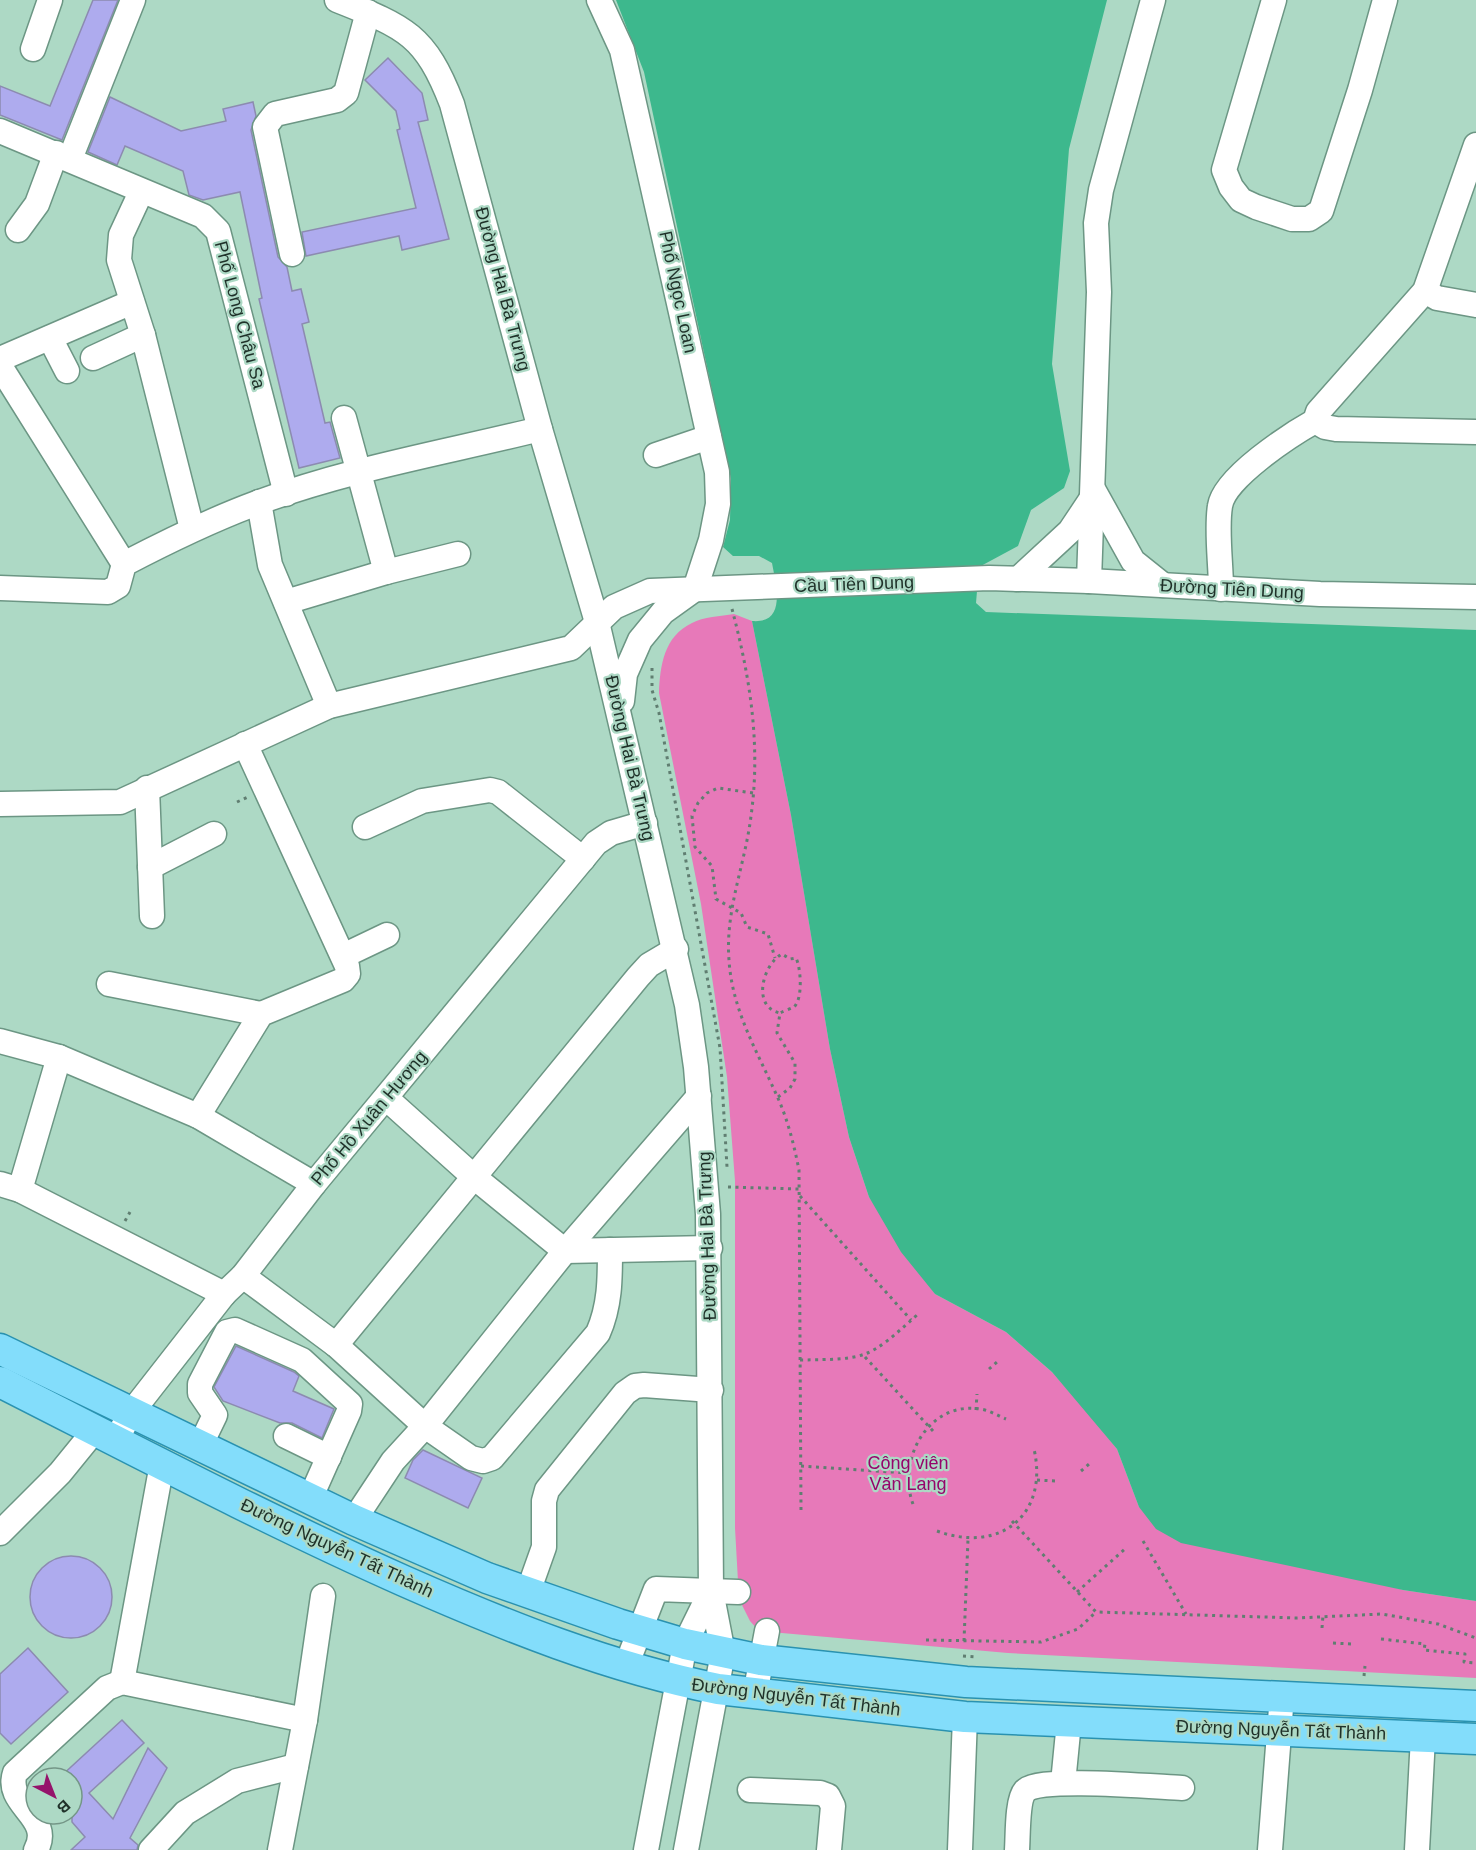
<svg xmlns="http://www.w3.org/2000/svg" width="1476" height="1850" viewBox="0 0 1476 1850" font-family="Arial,sans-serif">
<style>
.green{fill:#e779b9}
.water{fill:#3db88d}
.building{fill:#aeabee;stroke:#8c8bb0;stroke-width:1.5}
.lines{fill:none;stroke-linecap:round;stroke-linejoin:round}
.minor-casing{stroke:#6c9684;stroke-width:27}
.major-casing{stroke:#2a92b0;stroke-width:33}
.path{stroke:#607e71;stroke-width:3;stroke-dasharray:3 4.5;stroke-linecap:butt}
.minor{stroke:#fff;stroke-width:24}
.major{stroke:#83ddfb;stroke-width:30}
.labels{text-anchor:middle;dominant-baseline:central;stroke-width:4.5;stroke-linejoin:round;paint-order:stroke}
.street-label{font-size:18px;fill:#1f3129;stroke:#add9c5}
.park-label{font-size:18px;fill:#96046b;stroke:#add9c5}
</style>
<rect width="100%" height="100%" fill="#add9c5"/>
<!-- green -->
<path class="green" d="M734 614 752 621 791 815 830 1049 849 1137 869 1197 935 1294 1006 1332 1052 1372 1085 1409 1117 1449 1139 1507 1403 1590 1476 1601V1678L1008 1653 759 1631 750 1621 739 1599 735 1528V1181L727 1077 701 904 659 693C660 666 664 636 692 623 703 617 721 616 734 614Z"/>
<!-- water -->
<path class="water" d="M616 0H1107L1069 149 1052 364 1070 471 1064 488 1031 510 1018 546 979 567 976 603 986 612 1476 630V1601L1403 1590 1181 1543 1156 1529 1139 1507 1117 1449 1052 1372 1006 1332 935 1294 901 1252 869 1197 849 1137 830 1049 791 815 752 621C787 624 776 585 772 563L759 556H733L723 547 730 520 731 479 644 72Z"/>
<!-- building -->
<g class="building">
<polygon points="93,0 118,0 62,140 0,115 0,86 50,106"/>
<polygon points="388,58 422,93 428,120 418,122 449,239 402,250 399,236 306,256 302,232 416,208 397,130 400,129 396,111 365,80"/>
<polygon points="110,97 181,131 226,121 223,109 253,102 256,116 251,130 278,257 287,267 292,291 301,289 309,322 302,324 325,423 330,422 340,458 299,468 259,299 262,298 240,192 203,200 189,195 183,171 125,146 117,165 88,152"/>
<polygon points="236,1346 294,1372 299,1376 293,1391 334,1409 322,1438 292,1423 280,1423 223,1401 214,1387"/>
<polygon points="423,1450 482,1478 468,1508 405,1478 413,1460"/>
<circle cx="71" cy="1597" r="41"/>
<polygon points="28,1648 68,1692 11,1744 0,1733 0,1674"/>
<polygon points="122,1720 144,1743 89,1793 113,1819 148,1748 167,1768 130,1838 138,1845 137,1850 71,1850 85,1837 72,1822 72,1778 59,1778"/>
</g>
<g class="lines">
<defs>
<g id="minor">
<path d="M337 0C405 27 425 34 452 104L540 429 597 622 687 1005 696 1067 708 1214 711 1591 723 1653 686 1850"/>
<polyline points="599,0 622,50 717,472 718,504 711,540 695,589 663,612 640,640 625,674 622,701"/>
<polyline points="1274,0 1224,170 1231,187 1241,200 1256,207 1292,219 1309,219 1321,211 1360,90 1385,0"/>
<polyline points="33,49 50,0"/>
<polyline points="0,131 203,216 218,231 286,494"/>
<polyline points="70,159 133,0"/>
<polyline points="141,192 121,235 119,260 143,335 192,529"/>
<polyline points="18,230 37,204 56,153"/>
<polyline points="292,254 265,127 275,114 337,100 346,93 368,12"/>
<polyline points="1425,291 1437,298 1476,305"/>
<polyline points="50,338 67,371"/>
<polyline points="93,358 143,335"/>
<polyline points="0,359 132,302"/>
<polyline points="0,366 124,564"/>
<polyline points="344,418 386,572 458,554"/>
<polyline points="1315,421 1325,427 1336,429 1476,432"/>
<polyline points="656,455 709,437"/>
<polyline points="1093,489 1133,561 1163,585"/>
<polyline points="259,502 270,565 329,706"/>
<polyline points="1018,579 1070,531 1092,498"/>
<polyline points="1089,581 1099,292 1096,223 1101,190 1153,0"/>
<path d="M0 588 108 592 118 586 124 564C168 541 211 520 257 503 348 469 447 452 540 429"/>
<path d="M1221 589C1221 564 1216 530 1220 506 1224 478 1290 435 1315 421L1318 412 1425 291 1476 145"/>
<polyline points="286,602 386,572"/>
<polyline points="147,788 152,916"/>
<polyline points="0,804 120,802 329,706 571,648 614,607 650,591 989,578 1089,581 1320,594 1476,597"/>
<polyline points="365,827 422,801 490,790 498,792 583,859"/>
<polyline points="150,867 214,834"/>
<polyline points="343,956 387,935"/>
<polyline points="109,984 261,1014"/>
<polyline points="0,1041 59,1057 198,1116 314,1184"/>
<polyline points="386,1098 474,1177 565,1251 710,1248"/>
<polyline points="198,1116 261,1014 343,980 348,974 347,966 245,744"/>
<polyline points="0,1184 20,1190 224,1294"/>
<polyline points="20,1190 59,1057"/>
<path d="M243 1276 336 1345 425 1426 471 1458 483 1461 492 1458 598 1333C610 1306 610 1279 610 1250"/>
<polyline points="336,1345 638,977 649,965 676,949"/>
<polyline points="286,1436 329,1457"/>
<polyline points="115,1441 131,1413 224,1294 243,1276 314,1184 596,843 611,833 645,823"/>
<polyline points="200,1446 215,1415 200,1393 200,1384 227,1332 235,1330 302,1360 350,1404 349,1411 310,1499"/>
<polyline points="354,1520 393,1461 425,1426 565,1251 699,1096"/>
<polyline points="0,1533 60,1473 95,1430"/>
<polyline points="528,1592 544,1547 544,1501 547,1490 625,1393 635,1386 644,1385 711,1390"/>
<polyline points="626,1666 656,1589 738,1592"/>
<polyline points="122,1682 162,1464"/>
<polyline points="755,1694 767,1631"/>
<polyline points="1063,1783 1069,1722"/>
<polyline points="750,1790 820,1793 828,1796 833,1806 829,1850"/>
<path d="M36 1850C54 1817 4 1805 15 1773L107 1688 122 1682 305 1720"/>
<polyline points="151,1850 185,1813 237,1781 296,1766"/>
<polyline points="280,1850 305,1720 323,1596"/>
<polyline points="646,1850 685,1644 711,1591"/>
<polyline points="960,1850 965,1717"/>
<path d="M1017 1850C1018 1836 1017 1800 1025 1791 1037 1776 1157 1787 1182 1788"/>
<polyline points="1270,1850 1282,1695"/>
<polyline points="1417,1850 1423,1737"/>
</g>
<g id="major">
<polyline points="0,1349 354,1520 487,1578 618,1624 685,1644 761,1660 966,1682 1476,1706"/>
<path d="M0 1382C134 1450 267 1520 404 1581 506 1626 608 1667 718 1689L965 1717 1476 1739"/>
</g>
</defs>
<!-- minor casing -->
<use href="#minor" class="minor-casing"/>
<!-- major casing -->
<use href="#major" class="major-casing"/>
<!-- path -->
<g class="path">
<path d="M732 609C750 677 761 745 751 816 745 865 725 910 729 960 732 1010 757 1051 777 1096 788 1120 794 1145 799 1170L801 1511"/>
<polyline points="652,668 652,690 659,713 720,1048 727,1167"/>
<polyline points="753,793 718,788 707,793 698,803 692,816 695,847 712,866 716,899 741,913 747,927 768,934 775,958"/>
<polyline points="237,802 248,797"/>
<path d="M778 1097 790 1088 795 1079V1063L777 1033 780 1013C784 1011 790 1009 794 1007 803 999 801 968 796 958L790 959 782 954C763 964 751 1007 780 1013"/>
<polyline points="728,1187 799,1189"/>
<polyline points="800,1196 911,1320"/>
<polyline points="125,1221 130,1212"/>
<polyline points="865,1357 933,1431"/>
<path d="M800 1360C867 1359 867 1360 917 1315"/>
<polyline points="989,1369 998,1361"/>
<polyline points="976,1410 977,1394"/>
<polyline points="801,1466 907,1473"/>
<polyline points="1081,1471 1089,1464"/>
<polyline points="1037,1480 1056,1481"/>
<path d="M913 1504C896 1459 930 1397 985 1410 992 1412 999 1416 1006 1419"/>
<polyline points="1012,1521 1096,1612 1297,1618 1382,1614 1438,1624 1476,1638"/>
<path d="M937 1531C1000 1554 1049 1515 1034 1449"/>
<polyline points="1143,1541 1186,1614"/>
<polyline points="1077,1592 1125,1549"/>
<polyline points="1322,1628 1323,1615"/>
<polyline points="1381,1639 1425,1644 1424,1650 1465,1654 1464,1662 1476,1663"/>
<polyline points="926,1640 1041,1642 1078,1629 1096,1612"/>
<polyline points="964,1641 968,1539"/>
<polyline points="1333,1643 1352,1644"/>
<polyline points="963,1656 977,1657"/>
<polyline points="1364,1676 1365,1666"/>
</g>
<!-- minor -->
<use href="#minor" class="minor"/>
<!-- major -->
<use href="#major" class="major"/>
</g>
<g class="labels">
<!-- street labels -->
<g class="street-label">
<text transform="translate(503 289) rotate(75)">Đường Hai Bà Trưng</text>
<text transform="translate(678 292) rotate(78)">Phố Ngọc Loan</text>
<text transform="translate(240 315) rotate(75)">Phố Long Châu Sa</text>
<text transform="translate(854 584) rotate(-2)">Cầu Tiên Dung</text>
<text transform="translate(1232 589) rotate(3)">Đường Tiên Dung</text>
<text transform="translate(630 758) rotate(77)">Đường Hai Bà Trưng</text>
<text transform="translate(369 1118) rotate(-50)">Phố Hồ Xuân Hương</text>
<text transform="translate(707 1236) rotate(-92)">Đường Hai Bà Trưng</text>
<text transform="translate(337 1548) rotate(25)">Đường Nguyễn Tất Thành</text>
<text transform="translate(796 1697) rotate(7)">Đường Nguyễn Tất Thành</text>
<text transform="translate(1281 1730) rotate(2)">Đường Nguyễn Tất Thành</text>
</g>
<!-- park labels -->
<g class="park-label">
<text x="908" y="1463">Công viên<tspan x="908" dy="21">Văn Lang</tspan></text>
</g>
</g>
<!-- north arrow -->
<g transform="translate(54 1796) rotate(138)"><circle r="28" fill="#add9c5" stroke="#749687" stroke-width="1.5"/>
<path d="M0-4.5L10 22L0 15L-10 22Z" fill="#95136b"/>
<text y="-9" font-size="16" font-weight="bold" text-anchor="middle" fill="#1f3129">B</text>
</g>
</svg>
